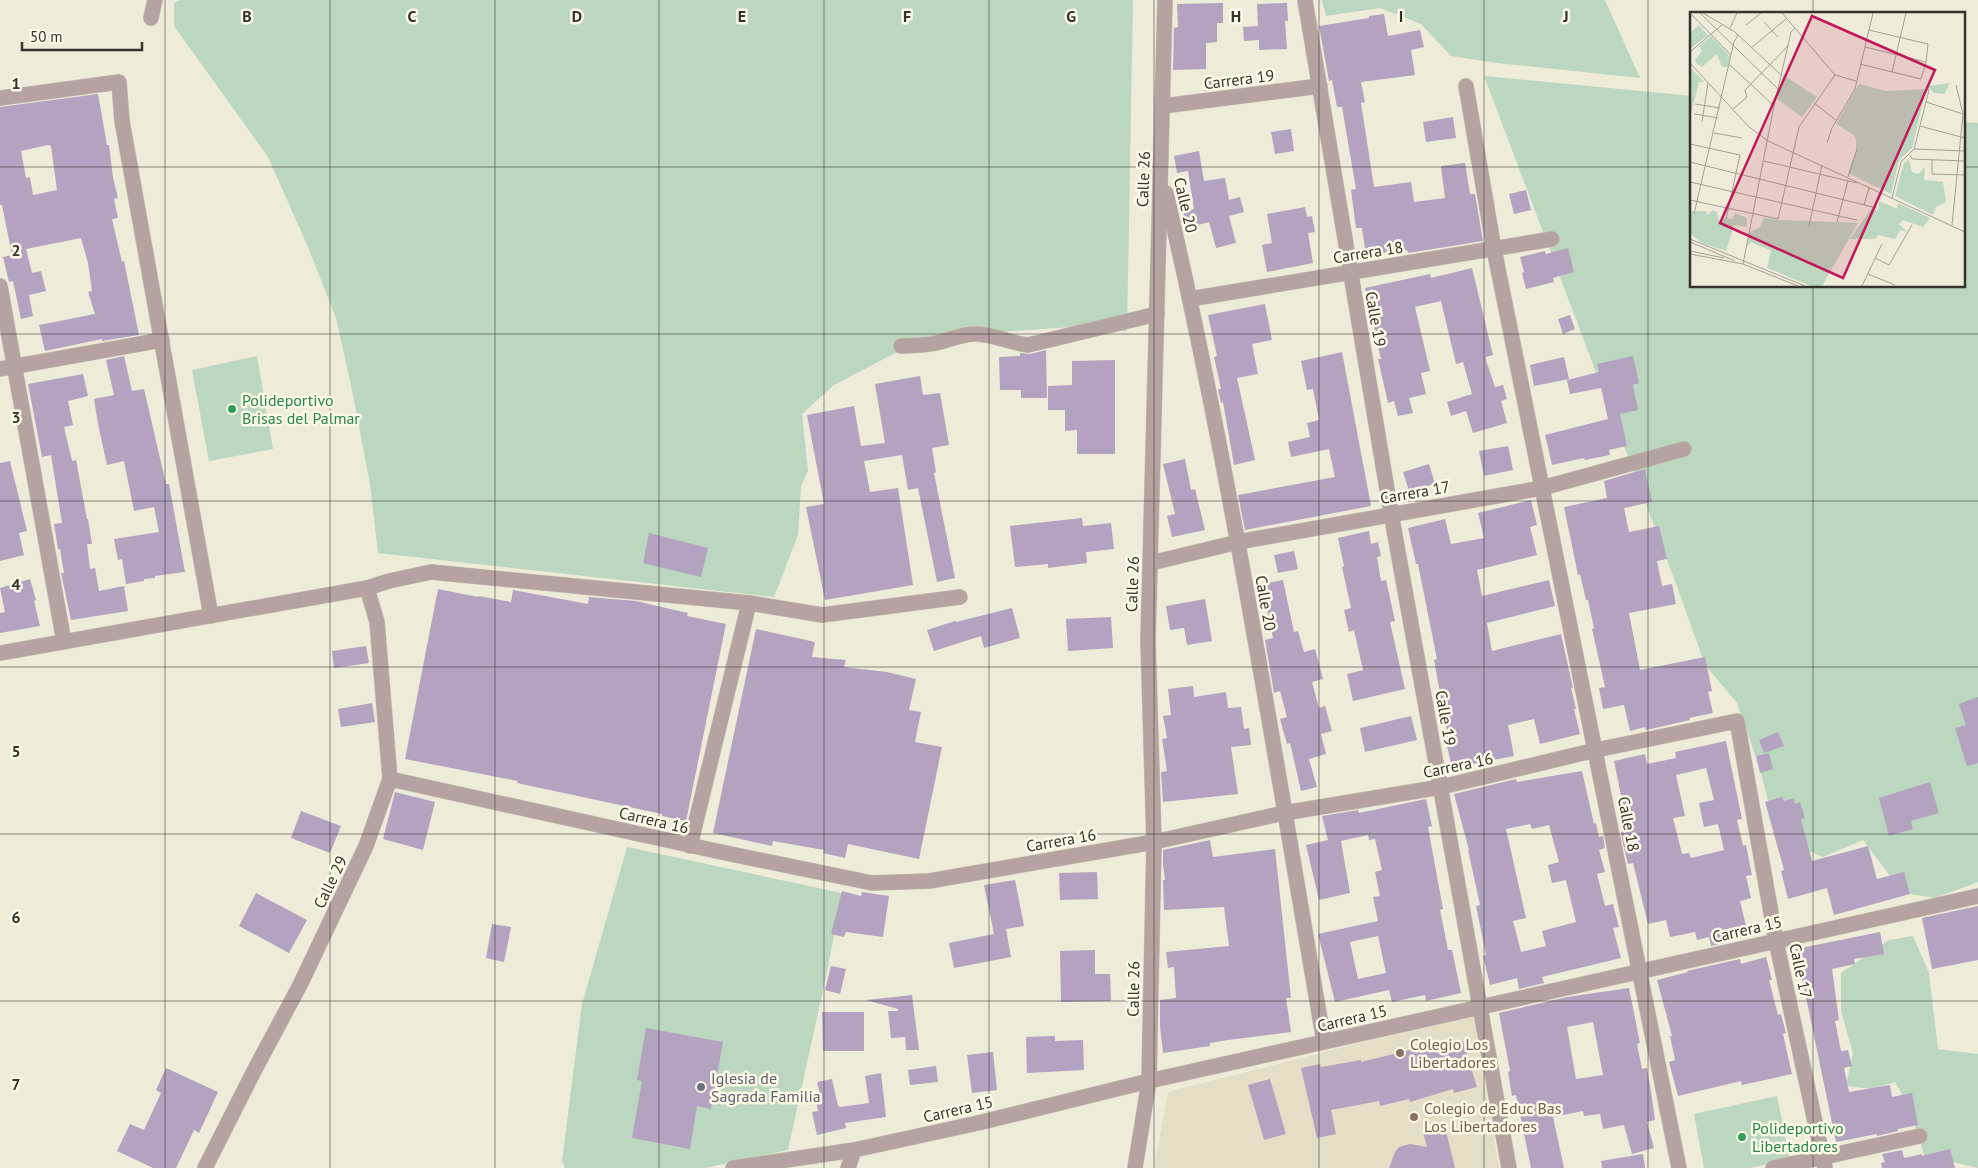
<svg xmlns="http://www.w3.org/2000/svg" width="1978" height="1168" viewBox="0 0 1978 1168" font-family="'PT Sans',sans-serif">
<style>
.built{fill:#e5dec6}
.green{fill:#bbd7bf}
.building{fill:#b4a2c1;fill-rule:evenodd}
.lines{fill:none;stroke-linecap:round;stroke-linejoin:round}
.minor-casing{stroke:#cac6b6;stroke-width:16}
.minor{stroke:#b5a3a2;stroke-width:15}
.grid{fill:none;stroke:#34332c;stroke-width:1;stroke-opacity:0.55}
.leisure-dot{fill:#2e9e5b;stroke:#fcf8e6;stroke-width:2}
.education-dot{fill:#8d6e63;stroke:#fcf8e6;stroke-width:2}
.worship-dot{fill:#6b7280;stroke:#fcf8e6;stroke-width:2}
.labels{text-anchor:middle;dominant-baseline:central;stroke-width:5;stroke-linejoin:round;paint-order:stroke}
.street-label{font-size:16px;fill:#34332c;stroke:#fcf8e6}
.leisure-label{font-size:16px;fill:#27864d;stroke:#fcf8e6;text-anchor:start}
.education-label{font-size:16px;fill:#785e54;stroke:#fcf8e6;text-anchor:start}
.worship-label{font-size:16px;fill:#5b616d;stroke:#fcf8e6;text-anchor:start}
.inset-road{fill:none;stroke:#a4a194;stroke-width:1}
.view{fill:#c2185b;fill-opacity:0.15;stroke:#c2185b;stroke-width:2.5}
.inset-edge{fill:none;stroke:#34332c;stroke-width:2.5}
.grid-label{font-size:16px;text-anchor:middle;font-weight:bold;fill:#34332c;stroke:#fcf8e6;stroke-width:5;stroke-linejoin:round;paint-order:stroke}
</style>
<rect width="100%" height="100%" fill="#efebd9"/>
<!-- built -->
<polygon class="built" points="1473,1014 1499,1168 1154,1168 1168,1092"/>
<!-- green -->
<g class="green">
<polygon points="181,0 1133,0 1127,331 1072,327 1000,332 920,340 834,385 802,414 808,471 801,486 798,535 774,597 378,553 370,484 353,395 336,318 308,247 268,157 174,26 174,3"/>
<polygon points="1322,0 1605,0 1640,78 1497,63 1451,56 1421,24 1380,8 1326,16"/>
<polygon points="1484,76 1692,96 1692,286 1964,286 1964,122 1978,123 1978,882 1935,898 1903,893 1863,840 1823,857 1778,839 1759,766 1737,703 1705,665 1678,589"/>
<polygon points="257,356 273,449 209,461 192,370"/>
<polygon points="627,847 842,893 827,972 788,1150 705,1168 565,1168 562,1161 582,1004"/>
<polygon points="1913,936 1929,973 1938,1049 1978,1054 1978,1168 1924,1155 1909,1107 1895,1082 1873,1089 1846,1086 1853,1053 1841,1011 1841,973 1889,940"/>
<polygon points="1777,1096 1790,1160 1749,1168 1704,1168 1694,1114"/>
</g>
<!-- building -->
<g class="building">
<polygon points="1223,3 1223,23 1217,23 1217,42 1206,43 1206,69 1173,70 1174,28 1178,27 1177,4"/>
<polygon points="1287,3 1288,21 1285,21 1287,49 1259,50 1259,40 1244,41 1243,27 1258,26 1257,4"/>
<polygon points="1384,14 1388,36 1420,30 1424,47 1411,50 1415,75 1361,82 1365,102 1361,103 1374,187 1411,182 1414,202 1445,198 1441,166 1465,163 1470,194 1475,194 1483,241 1408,253 1407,250 1366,255 1362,228 1356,228 1351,190 1356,189 1342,107 1337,107 1332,80 1329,81 1319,26 1369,18 1369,16"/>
<polygon points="1205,81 1227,81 1227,88 1205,91"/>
<path d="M98 94 107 145H109L113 178 118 198 114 199 118 218 112 219 122 262 124 261 139 335 102 341V339L45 351 39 325 95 314 88 292 92 291 88 263 81 238 26 249 32 273 41 271 46 291 29 295 33 316 21 319 13 281 9 282 3 257 12 255 2 205H0V107ZM48 145 51 146 57 190 33 195 30 177 26 178 21 151Z"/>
<polygon points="1453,117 1456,138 1426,142 1423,122"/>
<polygon points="1291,129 1294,151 1275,154 1271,132"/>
<polygon points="1199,151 1204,181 1225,178 1229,200 1240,197 1244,212 1229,216 1236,243 1216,248 1209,222 1187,228 1183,212 1194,209 1188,171 1177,173 1174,156"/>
<polygon points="1526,190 1531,210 1514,214 1509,194"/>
<polygon points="1305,207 1307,217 1312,216 1315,232 1308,233 1313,263 1267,272 1262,245 1272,243 1267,214"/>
<polygon points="1568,248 1574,272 1553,278 1554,282 1526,289 1522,273 1524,272 1520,257 1545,251 1546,254"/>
<polygon points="1472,268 1493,355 1486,357 1486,360 1495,387 1503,385 1507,399 1501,401 1507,423 1473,433 1466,411 1451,416 1447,402 1472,394 1463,362 1456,364 1441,301 1415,307 1430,371 1421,373 1426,394 1409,398 1413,413 1398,416 1394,401 1388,403 1378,359 1381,359 1365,288 1430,274 1431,278"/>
<polygon points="1265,304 1272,340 1252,344 1258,374 1237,378 1255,460 1234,465 1223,402 1221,403 1218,389 1221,389 1214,357 1217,356 1208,315"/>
<polygon points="1570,315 1575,329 1563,334 1558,319"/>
<polygon points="1046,350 1047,398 1021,398 1021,390 1000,390 999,357 1020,356 1020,353 1030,354"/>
<polygon points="1342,352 1371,506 1245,530 1238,495 1335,477 1329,449 1291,457 1288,442 1310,437 1307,423 1319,420 1313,389 1307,390 1301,361"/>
<polygon points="124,356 132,391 144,389 166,484 169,484 185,572 155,576 155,578 144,579 144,581 126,584 122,559 118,560 114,539 159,532 154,507 134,511 124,461 107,465 98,424 94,399 114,395 106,360"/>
<polygon points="1633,356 1639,383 1633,385 1638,410 1620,414 1627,446 1609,450 1610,455 1585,460 1584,458 1552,465 1545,435 1608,419 1601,388 1570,394 1567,380 1599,372 1597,364"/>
<polygon points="1564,357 1569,379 1534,386 1530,365"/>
<polygon points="1115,360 1115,454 1077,454 1077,430 1065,431 1065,410 1048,410 1048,386 1072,385 1072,361"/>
<polygon points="83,374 88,396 68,401 73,425 64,427 72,461 76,460 87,519 88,519 92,544 87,544 90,569 95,568 99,591 124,586 128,611 71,620 61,573 64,573 60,549 58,549 54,524 62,523 51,455 42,457 28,384"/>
<polygon points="920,376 923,395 940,393 949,445 932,448 936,472 934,473 955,578 937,582 918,488 908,490 902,455 864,461 870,492 898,488 913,585 825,600 806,507 824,504 807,415 854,406 861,446 885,443 875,384"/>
<polygon points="1508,446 1513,470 1484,476 1479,451"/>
<polygon points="1185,459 1191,490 1195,489 1205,530 1172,537 1167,516 1175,514 1163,464"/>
<polygon points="10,461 27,531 19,533 24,555 0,561 0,463"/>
<polygon points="1429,464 1435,484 1409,491 1403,472"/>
<polygon points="1645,469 1652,502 1624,508 1629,532 1659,526 1667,559 1657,561 1662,586 1672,584 1676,604 1629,613 1640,670 1705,657 1712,691 1708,692 1713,713 1689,718 1690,720 1664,726 1646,730 1645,727 1630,731 1624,705 1603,709 1599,688 1605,687 1592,629 1594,628 1588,600 1586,600 1580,574 1578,575 1564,507 1607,498 1604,481"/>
<polygon points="1531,500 1537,525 1530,527 1537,555 1477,570 1482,596 1549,580 1555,606 1487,623 1492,651 1561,634 1573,688 1571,688 1576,709 1574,709 1580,734 1540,744 1534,719 1508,725 1514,756 1452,768 1445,737 1448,736 1434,660 1437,659 1418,564 1416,564 1408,528 1445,519 1451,544 1484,538 1478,513"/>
<polygon points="1082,518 1083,526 1111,523 1114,549 1086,552 1087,563 1048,568 1048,564 1015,567 1010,526"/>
<polygon points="1369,531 1371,544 1378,542 1381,556 1377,557 1381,581 1386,580 1395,621 1390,622 1405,689 1353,701 1347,674 1363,670 1354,630 1349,632 1344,610 1351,608 1342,567 1344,566 1338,538"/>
<polygon points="649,533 708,548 701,577 643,563"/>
<polygon points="1294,551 1298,569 1278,573 1274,555"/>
<polygon points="30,579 36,600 34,601 40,626 0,633 0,613 5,612 0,588"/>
<polygon points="1283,580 1294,632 1298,631 1304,652 1315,649 1323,679 1312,682 1319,708 1325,706 1332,731 1321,734 1326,754 1309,759 1317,787 1301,791 1290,743 1287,744 1280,719 1287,717 1280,691 1274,693 1265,640 1273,638 1266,604 1271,603 1267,583"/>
<polygon points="438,589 478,597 479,596 511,602 513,590 588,604 589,597 636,601 688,613 687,616 726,624 686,821 662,816 662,814 517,783 518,781 405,759"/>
<polygon points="1205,599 1212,641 1187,645 1184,628 1170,630 1166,606"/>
<polygon points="1012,608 1020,638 984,648 981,636 934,651 927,630 955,621 956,622"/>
<polygon points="1111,617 1113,648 1068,651 1066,619"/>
<polygon points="756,629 815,642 812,657 846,660 844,667 887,672 916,679 909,710 921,712 915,742 942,747 919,859 848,844 845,858 823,853 824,850 773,841 772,846 713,833"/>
<polygon points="366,646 369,663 334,668 332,651"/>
<polygon points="1193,686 1194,697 1226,692 1228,708 1241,707 1244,729 1249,728 1251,745 1231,747 1238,794 1163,802 1161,772 1167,771 1162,739 1167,738 1163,716 1171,715 1168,689"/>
<polygon points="1978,697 1978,763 1967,766 1955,728 1966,725 1959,704"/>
<polygon points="372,703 375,722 341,727 338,709"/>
<polygon points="1411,716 1417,740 1365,752 1360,728"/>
<polygon points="1778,732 1784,746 1764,753 1759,740"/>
<path d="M1726 741 1742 819 1737 820 1743 846 1746 845 1752 875 1746 876 1751 898 1740 901 1747 930 1722 935 1724 943 1711 946 1709 937 1697 940 1695 932 1670 937 1666 920 1648 924 1633 863 1628 864 1623 844 1621 832 1628 830 1614 761 1645 754 1647 764 1676 758 1675 752ZM1706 768 1714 800 1699 803 1704 827 1718 824 1724 850 1691 858 1689 853 1682 854 1673 818 1685 816 1676 775Z"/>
<polygon points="1769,753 1773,769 1760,773 1756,756"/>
<path d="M1582 771 1594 824 1596 823 1599 837 1603 836 1605 848 1599 850 1605 872 1597 874 1605 906 1613 904 1619 927 1613 928 1621 958 1542 977 1544 983 1519 989 1517 978 1490 985 1483 956 1486 955 1476 906 1480 905 1468 850H1469L1454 794 1516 779 1517 782ZM1530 824 1532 829 1549 825 1559 862 1548 865 1552 883 1566 880 1576 922 1542 931 1546 946 1521 952 1513 921 1526 918 1506 829Z"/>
<polygon points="1930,782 1939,813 1911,821 1913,829 1889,836 1879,798"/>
<polygon points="395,792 435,802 423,850 383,839"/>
<polygon points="1782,797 1784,801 1794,798 1795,804 1800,802 1805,818 1801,819 1812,861 1868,846 1877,879 1904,872 1910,894 1834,915 1827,888 1788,899 1781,871 1784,870 1765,802"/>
<path d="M1426 799 1432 826 1428 827 1443 909 1440 910 1448 950H1452L1461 993 1426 1001 1425 995 1392 1002 1389 990 1335 1002 1318 934 1378 921 1373 897 1380 896 1375 872 1382 870 1375 839 1369 840 1368 835 1341 841 1350 893 1319 900 1306 845 1328 840 1322 816 1358 810 1359 813ZM1378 936 1386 973 1358 979 1350 942Z"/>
<polygon points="301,811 341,826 330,853 291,838"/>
<polygon points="1210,840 1213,857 1275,849 1291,998 1286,998 1291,1032 1228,1040 1210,1043 1210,1046 1163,1053 1160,1027 1160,1000 1176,998 1174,967 1168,968 1166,952 1229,946 1224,907 1164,910 1163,880 1165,880 1163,865 1163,850"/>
<polygon points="1097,872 1098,899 1060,900 1059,873"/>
<polygon points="1015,880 1024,926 1006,929 1011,957 954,968 949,943 994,934 984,885"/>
<polygon points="842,891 861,896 862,892 889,896 883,937 846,932 844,937 831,934"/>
<polygon points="256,893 307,920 289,953 239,926"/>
<polygon points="1978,906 1978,960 1932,969 1922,918"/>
<polygon points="492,924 511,927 504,962 486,958"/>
<polygon points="1880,932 1884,954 1854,959 1855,964 1832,969 1839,1020 1835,1021 1841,1051 1848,1050 1852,1066 1844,1068 1849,1092 1890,1085 1892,1097 1912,1093 1918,1125 1898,1129 1898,1131 1877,1136 1877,1134 1836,1142 1796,949"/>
<polygon points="1095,950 1095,974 1110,974 1111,1001 1061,1002 1060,951"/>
<polygon points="1766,957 1772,980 1769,980 1778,1015 1781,1014 1786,1033 1783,1034 1792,1074 1742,1085 1741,1081 1678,1096 1669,1062 1675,1060 1670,1036 1672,1036 1657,980 1688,972 1687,971 1740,959 1741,964"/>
<polygon points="831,966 846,969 840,994 825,990"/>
<path d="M1629 988 1640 1043 1637 1044 1642 1069 1647 1068 1651 1091 1655 1120 1647 1122 1654 1148 1632 1154 1624 1125 1603 1129 1600 1114 1584 1116 1583 1111 1553 1117 1564 1168H1531L1516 1095 1512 1096 1508 1072 1510 1071 1499 1013 1567 997ZM1593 1022 1603 1075 1576 1079 1567 1027Z"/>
<polygon points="912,995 919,1050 906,1050 905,1037 891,1038 888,1011 898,1011 898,1009 866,1000"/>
<polygon points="822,1012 864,1012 864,1051 823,1051"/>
<polygon points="646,1028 723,1042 711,1109 697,1106 690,1149 632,1138 642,1081 637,1080"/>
<polygon points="1055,1036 1055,1041 1083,1040 1084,1070 1027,1073 1026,1037"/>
<polygon points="1463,1041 1477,1087 1454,1093 1453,1089 1410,1102 1409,1099 1380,1106 1379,1101 1331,1110 1336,1134 1317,1138 1301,1068 1320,1064 1321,1067 1361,1060 1361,1062 1418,1048 1420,1053"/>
<polygon points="993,1052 997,1090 972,1093 967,1055"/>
<polygon points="936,1066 938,1082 910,1085 908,1070"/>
<polygon points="166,1068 218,1092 199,1133 194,1130 176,1168 153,1168 117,1151 130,1124 144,1130 161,1093 156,1090"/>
<polygon points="881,1073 886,1117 845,1123 846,1128 817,1135 812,1112 818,1111 815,1096 820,1094 817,1082 832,1079 838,1106 841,1107 869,1103 865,1076"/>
<polygon points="1270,1079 1286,1134 1264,1140 1248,1085"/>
<polygon points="1445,1127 1455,1168 1389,1168 1395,1152 1399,1147 1410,1144 1427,1147 1423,1132"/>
<polygon points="1950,1149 1955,1168 1882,1168 1881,1163 1885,1162 1882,1154 1902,1150 1904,1158 1922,1154 1922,1156"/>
<polygon points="1643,1154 1645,1168 1602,1168 1601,1161"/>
</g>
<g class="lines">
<defs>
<g id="minor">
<polyline points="1305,0 1391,513 1509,1168"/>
<polyline points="151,18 155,0"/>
<polyline points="1466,86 1494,249 1679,1168"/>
<polyline points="0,98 119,82 122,121 211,616"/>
<polyline points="1163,106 1320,86"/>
<path d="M1166 193C1231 473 1275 758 1324 1042"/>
<polyline points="0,286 64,642"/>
<polyline points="1190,299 1552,239"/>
<path d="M901 346C914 345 928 346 940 342 952 339 962 334 975 334 993 334 1010 343 1028 345L1157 314"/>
<polyline points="0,369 162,340"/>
<polyline points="1151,563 1238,542 1542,488 1684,449"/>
<polyline points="0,653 367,588 389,581 431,572 749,603 822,615 960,597"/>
<polyline points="390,779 721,852 872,883 929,881 1154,842 1284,813 1441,787 1596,750 1737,721 1776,941 1825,1168"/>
<polyline points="690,846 749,603"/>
<polyline points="205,1168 254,1071 300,985 366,846 390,779 377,622 367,588"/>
<polyline points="733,1168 854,1150 978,1123 1149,1081 1978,896"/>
<polyline points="848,1168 854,1150"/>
<polyline points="1135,1168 1149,1081 1154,842 1148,640 1165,0"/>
<polyline points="1773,1168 1920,1136"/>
</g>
</defs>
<!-- minor casing -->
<use href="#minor" class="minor-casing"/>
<!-- minor -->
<use href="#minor" class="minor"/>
</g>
<!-- grid -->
<path class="grid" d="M165 0V1168M330 0V1168M495 0V1168M659 0V1168M824 0V1168M989 0V1168M1154 0V1168M1319 0V1168M1484 0V1168M1648 0V1168M1813 0V14M0 167H1692M1964 167H1978M1813 286V1168M0 334H1978M0 501H1978M0 667H1978M0 834H1978M0 1001H1978"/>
<!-- markers -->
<g class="leisure-dot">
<circle cx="232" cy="409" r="5"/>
<circle cx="1742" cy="1137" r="5"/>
</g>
<g class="education-dot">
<circle cx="1400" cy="1053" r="5"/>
<circle cx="1414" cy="1117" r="5"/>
</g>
<circle class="worship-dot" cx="701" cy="1087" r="5"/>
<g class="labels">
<!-- street labels -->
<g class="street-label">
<text transform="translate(1239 79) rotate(-7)">Carrera 19</text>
<text transform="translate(1143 179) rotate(-88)">Calle 26</text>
<text transform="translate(1186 205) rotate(77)">Calle 20</text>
<text transform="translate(1368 252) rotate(-9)">Carrera 18</text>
<text transform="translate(1376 319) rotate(80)">Calle 19</text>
<text transform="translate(1415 492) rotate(-10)">Carrera 17</text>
<text transform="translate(1132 584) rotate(-88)">Calle 26</text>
<text transform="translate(1266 603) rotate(80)">Calle 20</text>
<text transform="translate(1446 718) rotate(80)">Calle 19</text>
<text transform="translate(1458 765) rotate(-12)">Carrera 16</text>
<text transform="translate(654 820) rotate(13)">Carrera 16</text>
<text transform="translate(1629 824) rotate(79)">Calle 18</text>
<text transform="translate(1061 840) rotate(-10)">Carrera 16</text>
<text transform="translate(330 882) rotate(-64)">Calle 29</text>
<text transform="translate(1747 929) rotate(-13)">Carrera 15</text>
<text transform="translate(1801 971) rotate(78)">Calle 17</text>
<text transform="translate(1133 989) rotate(-89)">Calle 26</text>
<text transform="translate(1352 1018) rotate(-13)">Carrera 15</text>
<text transform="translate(958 1109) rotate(-13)">Carrera 15</text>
</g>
<!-- leisure labels -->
<g class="leisure-label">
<text x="242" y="400">Polideportivo<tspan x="242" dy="18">Brisas del Palmar</tspan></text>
<text x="1752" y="1128">Polideportivo<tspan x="1752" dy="18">Libertadores</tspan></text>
</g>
<!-- education labels -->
<g class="education-label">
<text x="1410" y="1044">Colegio Los<tspan x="1410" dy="18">Libertadores</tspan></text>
<text x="1424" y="1108">Colegio de Educ Bas<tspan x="1424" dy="18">Los Libertadores</tspan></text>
</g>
<!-- worship labels -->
<g class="worship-label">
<text x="711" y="1078">Iglesia de<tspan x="711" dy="18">Sagrada Familia</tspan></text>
</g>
</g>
<!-- overview -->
<g transform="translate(1690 12)">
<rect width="275" height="275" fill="#efebd9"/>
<path d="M9 13 13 17 5 25 13 18 18 23 0 37V20L3 23 1 20ZM21 24 40 44 38 55H32L27 42 12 55 7 52 5 48 12 39 9 34ZM0 55 14 70H9L0 105ZM93 63 127 85 112 105 87 87ZM260 71 254 82 244 81 237 74ZM169 72 196 79 236 77 222 136 209 148 201 182 158 161 166 139V128L164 123 146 112ZM219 148 222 160 228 162 235 155 234 168 253 170 256 190 246 195 243 203 205 184 214 151ZM189 189 207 197 208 191 240 206 233 215 213 208 209 212 217 220 210 218 205 227 188 223 185 227H160L181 197 188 198ZM23 198 27 200 30 211 34 206 43 207 45 201 57 206V215L44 213 36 239 12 231 0 221V199H16L17 203ZM74 206 90 208 168 211 132 274H121L77 256 81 239 61 230 57 235 60 220 70 215Z" fill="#bbd7bf"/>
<path class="inset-road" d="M0 1 41 43M10 1 89 78M13 1 45 20 92 64M92 1 145 63 166 69M74 10 88 25M56 13 71 1M40 16 47 1M175 35 236 50M61 36 96 7M0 40 33 12M0 51 59 115 78 129 275 220M170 52 231 67 236 50 238 32 179 18M40 53 84 94M202 60 216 1M236 90 273 102M124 91 147 109M5 92 30 96M43 97 57 85 55 78 99 33M4 102 28 106M12 110 18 71M230 114 275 126M24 121 52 126M137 131 142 116 165 77 183 1M0 132 50 143 36 207M224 137 275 139M220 143 222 147 275 149M242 147V162L275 163M74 149 167 171M0 150 187 196M158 165 167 137M0 170 167 208M202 186 211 150 224 137 239 78 236 74M0 188 88 207 109 115 145 63M174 193 179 176M4 202 44 30 48 23M147 210 158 169M262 213 273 102 266 73M119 214 132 153M0 227 115 274M0 230 45 249M0 239 34 246M0 242 53 252 84 94 101 20 105 16M185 246 199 253 222 213M53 252 108 274M178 262 205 273M172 274 192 232"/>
<path class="view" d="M122 4 245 58 153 266 30 211Z"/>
<rect width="275" height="275" class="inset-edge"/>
</g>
<g class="grid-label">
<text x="247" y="22">B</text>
<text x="412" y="22">C</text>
<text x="577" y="22">D</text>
<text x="742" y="22">E</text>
<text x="907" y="22">F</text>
<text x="1071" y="22">G</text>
<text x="1236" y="22">H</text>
<text x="1401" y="22">I</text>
<text x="1566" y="22">J</text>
<text x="16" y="89">1</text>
<text x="16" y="256">2</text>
<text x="16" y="423">3</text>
<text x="16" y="590">4</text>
<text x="16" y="757">5</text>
<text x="16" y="923">6</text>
<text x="16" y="1090">7</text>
</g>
<!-- scale -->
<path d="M22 42v8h120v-8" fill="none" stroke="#34332c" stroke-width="2.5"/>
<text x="30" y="42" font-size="15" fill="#34332c" stroke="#fcf8e6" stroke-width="4" paint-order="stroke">50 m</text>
</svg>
